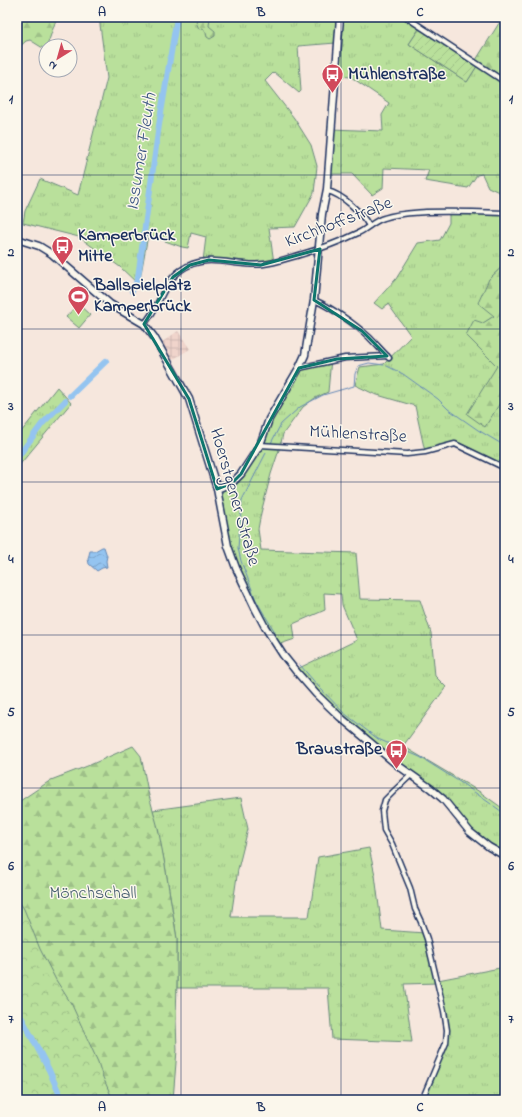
<svg xmlns="http://www.w3.org/2000/svg" width="522" height="1117" viewBox="0 0 522 1117" font-family="'Indie Flower',sans-serif">
<style>
.industrial{fill:url(#industrial-grid)}
.grass{fill:url(#grass-tufts);stroke:#6a887c}
.forest{fill:url(#forest-firs);stroke:#6a887c}
.park{fill:url(#park-crowns);stroke:#6a887c}
.garden{fill:url(#garden-furrows);stroke:#6a887c}
.pitch{fill:#b9e09b;stroke:#6a887c}
.water{fill:url(#water-waves);stroke:#6488b6}
.lines{fill:none;stroke-linecap:round;stroke-linejoin:round}
.stream{stroke:#6488b6;stroke-width:1}
.river{stroke:#94c4f0;stroke-width:6}
.street-casing{stroke:#1b2f5e;stroke-width:7}
.secondary-casing{stroke:#1b2f5e;stroke-width:9}
.street{stroke:#fbf7ec;stroke-width:4}
.secondary{stroke:#fbf7ec;stroke-width:6}
.marked{fill:none;stroke:#0f766e;stroke-width:3;stroke-linejoin:round}
.grid{fill:none;stroke:#1b2f5e;stroke-width:1;stroke-opacity:0.55}
.labels{text-anchor:middle;dominant-baseline:central;stroke-width:3;stroke-linejoin:round;paint-order:stroke}
.poi-label{font-size:18px;font-weight:bold;fill:#1b2f5e;stroke:#fbf7ec;text-anchor:start}
.street-label{font-size:18px;fill:#1b2f5e;stroke:#fbf7ec}
.park-label{font-size:18px;fill:#425b6d;stroke:#fbf7ec}
.water-label{font-size:19px;font-style:italic;fill:#395482;stroke:#fbf7ec}
.neatline{fill:none;stroke:#1b2f5e;stroke-width:1.5}
.grid-label{font-size:13px;text-anchor:middle;font-weight:bold;fill:#1b2f5e}
</style>
<defs>
<pattern id="industrial-grid" width="8" height="8" patternUnits="userSpaceOnUse"><rect width="8" height="8" fill="#f0d4cb"/><path d="M0 4h8M4 0v8" fill="none" stroke="#cdb6b1"/></pattern>
<pattern id="grass-tufts" width="24" height="20" patternUnits="userSpaceOnUse"><rect width="24" height="20" fill="#b9e09b"/><path d="M3 7l-1-3M5 7V3M7 7l1-3M15 17l-1-3M17 17v-4M19 17l1-3" fill="none" stroke="#9ec088"/></pattern>
<pattern id="forest-firs" width="22" height="20" patternUnits="userSpaceOnUse"><rect width="22" height="20" fill="#b9e09b"/><path d="M5 1l3.5 6h-7zM16 11l3.5 6h-7z" fill="#9ec088"/></pattern>
<pattern id="park-crowns" width="20" height="18" patternUnits="userSpaceOnUse"><rect width="20" height="18" fill="#b9e09b"/><path d="M2 6a3 3 0 1 1 6 0M12 15a3 3 0 1 1 6 0" fill="none" stroke="#9ec088"/></pattern>
<pattern id="garden-furrows" width="10" height="10" patternUnits="userSpaceOnUse"><rect width="10" height="10" fill="#b9e09b"/><path d="M-1 1l2-2M0 10L10 0M9 11l2-2" fill="none" stroke="#9ec088"/></pattern>
<pattern id="water-waves" width="16" height="10" patternUnits="userSpaceOnUse"><rect width="16" height="10" fill="#94c4f0"/><path d="M0 5q4-4 8 0t8 0" fill="none" stroke="#78a0c6"/></pattern>
</defs>
<rect width="100%" height="100%" fill="#f6e7dd"/>
<filter id="ink" filterUnits="userSpaceOnUse"><feTurbulence type="fractalNoise" baseFrequency=".025" numOctaves="2"/><feDisplacementMap in="SourceGraphic" scale="8" xChannelSelector="R" yChannelSelector="G"/><feConvolveMatrix kernelMatrix="1 2 1 2 8 2 1 2 1" color-interpolation-filters="sRGB"/></filter>
<g filter="url(#ink)">
<!-- industrial -->
<polygon class="industrial" points="178,331 190,349 172,360 161,343"/>
<!-- grass -->
<g class="grass">
<polygon points="99,17 338,17 336,43 298,46 301,91 299,93 274,72 265,81 294,118 311,145 317,166 314,193 295,227 269,228 274,263 261,265 203,261 206,237 191,233 188,248 182,247 148,235 139,285 120,267 79,237 23,223 25,211 40,179 78,195 107,78"/>
<polygon points="342,17 402,17 419,29 409,44 467,82 477,66 479,64 505,82 505,185 499,192 488,187 482,174 477,175 468,188 425,181 429,170 384,168 383,188 372,195 352,174 328,174 331,129 383,131 382,115 389,103 351,77 338,76"/>
<polygon points="449,213 505,215 505,264 489,279 494,316 466,335 497,366 485,426 505,395 505,468 455,444 425,452 415,406 374,394 355,385 360,367 384,364 411,336 388,304 382,309 374,303 396,279 418,243 440,240 449,223"/>
<polygon points="331,359 328,392 315,398 303,407 283,434 280,447 271,474 261,513 258,529 261,550 356,553 360,599 420,600 431,633 435,676 446,687 403,746 480,792 505,810 505,856 489,847 441,799 374,746 295,670 357,640 342,605 341,594 324,593 325,610 293,624 295,639 277,645 236,568 217,489 232,483 260,445 269,419 299,368"/>
<polygon points="57,387 71,403 17,468 17,437"/>
<polygon points="241,798 248,829 238,869 231,917 309,917 318,857 369,848 375,875 382,930 425,933 438,980 505,967 505,1032 503,1042 505,1051 505,1100 422,1100 442,1055 444,1055 448,1043 448,1031 438,983 404,984 412,1042 332,1039 328,988 177,988 177,939 165,865 153,810"/>
</g>
<!-- forest -->
<g class="forest">
<polygon points="17,17 57,17 47,46 46,46 46,50 30,40 26,41 17,49"/>
<polygon points="199,17 210,17 209,26 215,31 215,36 210,39 207,37 206,33 203,28 199,29 196,22"/>
<polygon points="497,17 505,17 505,80 476,60 501,20"/>
<polygon points="505,264 505,395 485,427 467,414 497,366 466,335 474,320 483,323 494,316 478,303 489,279"/>
<polygon points="133,746 141,756 148,792 158,828 165,865 177,939 177,981 176,1020 177,1050 173,1100 65,1100 17,912 17,803 51,780 90,765"/>
</g>
<!-- park -->
<polygon class="park" points="17,898 24,909 40,949 56,980 72,1005 98,1062 102,1075 113,1100 17,1100"/>
<!-- garden -->
<polygon class="garden" points="419,29 477,66 467,82 409,44"/>
<!-- pitch -->
<polygon class="pitch" points="78,304 90,315 79,328 66,317"/>
<!-- water -->
<polygon class="water" points="102,547 104,547 107,556 106,561 107,567 102,568 97,571 89,564 88,559 90,551 95,551"/>
<g class="lines">
<!-- stream -->
<g class="stream">
<polyline points="387,366 403,374 438,399 448,409 478,430 505,446"/>
<polyline points="271,443 281,424 300,407 323,395 354,386 355,374 358,366 369,363 384,365"/>
<polyline points="266,453 242,500 238,548 241,561 256,600 264,614 275,632"/>
<polyline points="300,665 319,687 344,713 378,739 420,757 463,784 491,804"/>
<polyline points="494,806 505,814"/>
</g>
<!-- river -->
<g class="river">
<polyline points="132,291 136,283 138,277 159,125 177,17"/>
<polyline points="70,396 106,361"/>
<polyline points="17,458 42,424 65,401"/>
<polyline points="17,1009 49,1070 62,1100"/>
</g>
<defs>
<g id="street">
<polyline points="406,17 505,82"/>
<path d="M327 191C342 194 362 213 369 226"/>
<path d="M314 300C331 307 356 325 369 337 376 344 382 351 389 358"/>
<path d="M144 324C160 308 162 283 181 270 207 251 236 268 264 264 275 263 285 259 296 256 317 250 338 243 358 233 367 229 375 220 384 218 398 213 412 213 426 212 453 211 479 212 505 213"/>
<polyline points="299,368 345,358 387,356"/>
<polyline points="260,445 407,454 425,452 455,444 505,468"/>
<polyline points="411,775 394,791 385,800 382,811 384,830 392,844 410,888 415,909 421,922 427,939 444,1011 447,1030 446,1043 422,1100"/>
</g>
<g id="secondary">
<polyline points="17,239 39,246 52,254 110,304 144,324 154,337 189,399 217,489 228,546 236,568 255,608 265,627 283,655 295,670 316,694 340,717 396,764 430,788 443,799 470,832 489,847 505,856"/>
<polyline points="217,489 232,483 241,474 260,445 269,419 299,368 305,355 314,300 322,214 327,189 332,122 340,17"/>
</g>
</defs>
<!-- street casing -->
<use href="#street" class="street-casing"/>
<!-- secondary casing -->
<use href="#secondary" class="secondary-casing"/>
<!-- street -->
<use href="#street" class="street"/>
<!-- secondary -->
<use href="#secondary" class="secondary"/>
</g>
</g>
<!-- marked area -->
<path class="marked" d="M320 249 314 300 362 331 387 356 337 359 299 368 241 474 232 483 217 489 189 399 144 324 173 277 190 265 209 260 261 265Z"/>
<!-- grid -->
<path class="grid" d="M181 17V1100M341 17V1100M17 175H505M17 329H505M17 482H505M17 635H505M17 788H505M17 942H505"/>
<!-- icons -->
<defs>
<symbol id="bus-pin" viewBox="-11 -11 22 30"><path d="M0 17L-7.5 6A9.5 9.5 0 1 1 7.5 6Z" fill="#d1495b" stroke="#fbf7ec"/><path d="M-5-6H5V4H4V6H2V4H-2V6H-4V4H-5ZM-3.5-4V0h7V-4ZM-3.5 1.2v1.5H-2V1.2ZM2 1.2v1.5H3.5V1.2Z" fill="#fff"/></symbol>
<symbol id="stadium-pin" viewBox="-11 -11 22 30"><path d="M0 17L-7.5 6A9.5 9.5 0 1 1 7.5 6Z" fill="#d1495b" stroke="#fbf7ec"/><path d="M0-5a6.5 5 0 1 0 0 10a6.5 5 0 1 0 0-10ZM-3.5-1.8h7v3.6h-7Z" fill="#fff"/></symbol>
</defs>
<g fill-rule="evenodd">
<use href="#bus-pin" x="320" y="62" width="25" height="34"/>
<use href="#bus-pin" x="50" y="234" width="25" height="34"/>
<use href="#stadium-pin" x="66" y="284" width="25" height="34"/>
<use href="#bus-pin" x="384" y="738" width="25" height="34"/>
</g>
<g class="labels">
<!-- poi labels -->
<g class="poi-label">
<text x="348" y="75">Mühlenstraße</text>
<text x="78" y="236">Kamperbrück<tspan x="78" dy="21">Mitte</tspan></text>
<text x="94" y="286">Ballspielplatz<tspan x="94" dy="21">Kamperbrück</tspan></text>
<text x="382" y="750" text-anchor="end">Braustraße</text>
</g>
<!-- street labels -->
<g class="street-label">
<text transform="translate(339 223) rotate(-21)">Kirchhoffstraße</text>
<text transform="translate(358 435) rotate(3)">Mühlenstraße</text>
<text transform="translate(234 497) rotate(74)">Hoerstgener Straße</text>
</g>
<!-- park labels -->
<g class="park-label">
<text x="93" y="894">Mönchschall</text>
</g>
<!-- water labels -->
<g class="water-label">
<text transform="translate(142 152) rotate(-81)">Issumer Fleuth</text>
</g>
</g>
<!-- margin -->
<rect width="522" height="1117" fill="none" stroke="#fbf7ec" stroke-width="44"/>
<!-- north arrow -->
<g transform="translate(58 58) rotate(217)"><circle r="19" fill="#fbf7ec" stroke="#a1a7b3"/>
<path d="M0-3L7 15L0 10L-7 15Z" fill="#d1495b"/>
<text y="-6" font-size="11" font-weight="bold" text-anchor="middle" fill="#1b2f5e">N</text>
</g>
<rect x="22" y="22" width="478" height="1073" class="neatline"/>
<g class="grid-label">
<text x="102" y="16">A</text>
<text x="261" y="16">B</text>
<text x="420" y="16">C</text>
<text x="11" y="103">1</text>
<text x="511" y="103">1</text>
<text x="11" y="256">2</text>
<text x="511" y="256">2</text>
<text x="11" y="410">3</text>
<text x="511" y="410">3</text>
<text x="11" y="563">4</text>
<text x="511" y="563">4</text>
<text x="11" y="716">5</text>
<text x="511" y="716">5</text>
<text x="11" y="870">6</text>
<text x="511" y="870">6</text>
<text x="11" y="1023">7</text>
<text x="511" y="1023">7</text>
<text x="102" y="1111">A</text>
<text x="261" y="1111">B</text>
<text x="420" y="1111">C</text>
</g>
</svg>
